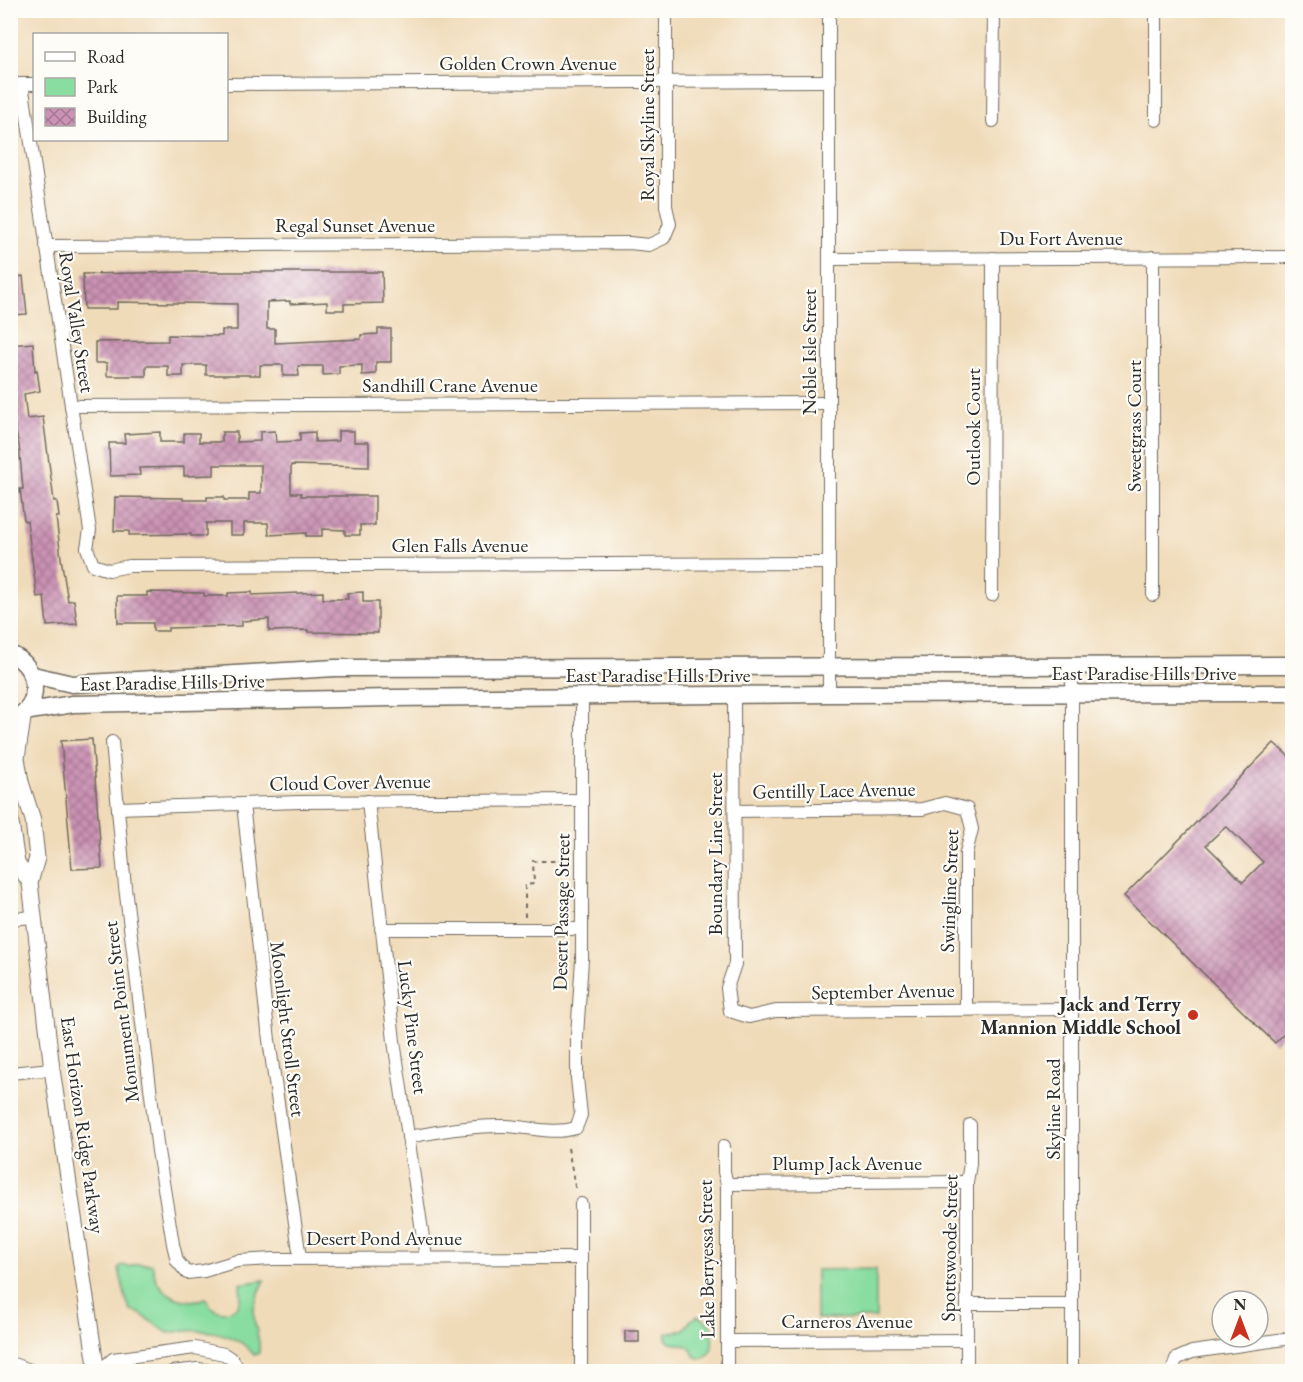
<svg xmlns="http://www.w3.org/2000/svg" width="1303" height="1382" viewBox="0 0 1303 1382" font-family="'EB Garamond',serif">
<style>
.green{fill:#89dda0;stroke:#5a8466;stroke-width:1.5}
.building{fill:url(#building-cross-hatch);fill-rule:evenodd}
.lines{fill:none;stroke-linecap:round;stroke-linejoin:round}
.minor-casing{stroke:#70695d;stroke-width:14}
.tertiary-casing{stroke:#70695d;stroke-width:17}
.secondary-casing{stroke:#70695d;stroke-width:19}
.path{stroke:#70695d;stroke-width:2;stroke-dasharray:4.5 4.5;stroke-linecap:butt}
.minor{stroke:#fff;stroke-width:12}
.tertiary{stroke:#fff;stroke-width:15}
.secondary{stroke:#fff;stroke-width:16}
.poi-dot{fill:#c8321e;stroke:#fdfcf7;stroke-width:2}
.labels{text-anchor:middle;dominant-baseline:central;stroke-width:4.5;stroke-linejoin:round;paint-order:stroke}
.street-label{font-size:20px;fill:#2b2b2b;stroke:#fdfcf7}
.poi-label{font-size:20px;font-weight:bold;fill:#2b2b2b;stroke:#fdfcf7;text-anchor:end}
</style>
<defs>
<pattern id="building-cross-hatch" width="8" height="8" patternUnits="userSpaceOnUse" patternTransform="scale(1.5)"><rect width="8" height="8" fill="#ca92b4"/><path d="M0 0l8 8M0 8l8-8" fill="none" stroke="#a47793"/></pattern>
</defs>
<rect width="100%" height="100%" fill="#fdfcf7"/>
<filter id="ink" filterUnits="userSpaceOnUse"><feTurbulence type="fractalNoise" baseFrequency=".0167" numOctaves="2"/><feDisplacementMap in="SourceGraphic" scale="12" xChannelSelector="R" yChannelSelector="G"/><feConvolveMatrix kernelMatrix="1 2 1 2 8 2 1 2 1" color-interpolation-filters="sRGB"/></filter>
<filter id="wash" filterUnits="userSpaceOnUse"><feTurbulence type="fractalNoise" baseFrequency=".008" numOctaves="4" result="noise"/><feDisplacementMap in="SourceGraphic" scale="24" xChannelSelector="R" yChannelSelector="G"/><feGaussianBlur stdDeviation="1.35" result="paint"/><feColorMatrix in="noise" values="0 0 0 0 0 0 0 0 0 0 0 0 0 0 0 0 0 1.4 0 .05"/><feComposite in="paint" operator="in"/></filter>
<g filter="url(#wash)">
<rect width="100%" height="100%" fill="#f0dbb9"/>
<!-- green -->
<g class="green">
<path d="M137 1264H152C155 1270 153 1277 158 1283 169 1298 187 1305 206 1298 213 1313 224 1316 237 1307L241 1297 240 1284 265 1280C260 1291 253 1302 254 1314 254 1329 261 1337 259 1353L254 1355C234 1329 197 1328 168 1333L139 1313 131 1311 126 1299 119 1269 122 1265 129 1267Z"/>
<polygon points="876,1269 876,1318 816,1319 816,1270"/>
<path d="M698 1316 702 1318 712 1326C712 1339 716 1355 701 1359L694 1356C690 1343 682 1345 670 1343L666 1339 667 1333 684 1330 691 1320Z"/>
</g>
<g id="blocks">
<!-- building -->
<g class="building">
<polygon points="190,272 382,272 383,303 344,304 344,310 327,310 327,302 290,304 290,301 267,302 267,329 275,329 275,343 361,339 361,335 378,334 378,329 391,329 391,362 376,362 376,374 362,375 362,365 339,366 339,374 323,375 323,366 298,366 299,376 283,376 283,365 260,365 260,375 206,375 206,365 183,365 183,376 168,376 168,366 146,366 146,376 107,376 107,363 95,363 95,342 168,341 168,335 222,336 222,330 237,330 237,304 117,302 117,309 84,309 83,274"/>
<polygon points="23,276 27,314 10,315 10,278"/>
<polygon points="33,343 35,371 37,370 40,391 24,394 27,419 43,417 54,501 57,501 59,517 56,517 61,558 68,601 74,600 77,624 47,626 44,596 37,597 27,521 24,521 20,489 23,489 19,445 10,405 10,345"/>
<polygon points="275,431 276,442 300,441 300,433 315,432 315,442 338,441 338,431 354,431 354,442 369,442 369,467 291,465 291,493 301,493 301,496 375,496 375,525 360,525 360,535 345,535 345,530 322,529 322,536 306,536 306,533 269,535 268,523 244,523 244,535 230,535 230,523 206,523 206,536 191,536 191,534 129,535 129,531 114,531 115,497 183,498 183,500 207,500 207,497 224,497 224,500 249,500 249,493 261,493 261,465 214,465 214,475 184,476 184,467 139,468 140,475 110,476 109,443 125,443 124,434 160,432 160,442 184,442 184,433 199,433 199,442 222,442 222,432 237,432 237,442 260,441 260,432"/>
<polygon points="147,592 204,593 204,596 228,596 228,593 252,592 252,595 323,592 323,599 348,599 347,593 363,592 363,602 378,602 378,633 308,632 308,630 269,631 269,619 242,621 242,626 168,628 168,631 153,631 153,623 118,623 117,596 147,596"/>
<polygon points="92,739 102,868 72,869 61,741"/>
<path d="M1274 743 1293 760V919L1286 925 1293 931V1025L1275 1043 1124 896ZM1226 826 1263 862 1243 882 1206 845Z"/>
<rect x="625" y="1331" width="14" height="11"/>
</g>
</g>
</g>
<g filter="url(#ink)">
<use href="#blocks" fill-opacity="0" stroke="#70695d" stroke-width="1.5"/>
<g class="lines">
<defs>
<g id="minor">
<polyline points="10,84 34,84"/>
<polyline points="22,84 90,530 87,548 93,565 109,570 129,566 829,563"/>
<polyline points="226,84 830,81"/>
<polyline points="1156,120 1156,10"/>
<polyline points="993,121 994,10"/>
<polyline points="46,246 629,243 649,245 664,238 670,224 666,206 666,10"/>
<polyline points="829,259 1292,257"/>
<polyline points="71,406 829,403"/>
<polyline points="992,595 993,258"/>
<polyline points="1153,595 1153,257"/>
<polyline points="1072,666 1072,1372"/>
<polyline points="829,694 829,10"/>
<polyline points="734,695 735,964 727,988 730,1011 749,1017 776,1011 1073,1009"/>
<polyline points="112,742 125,887 158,1151 173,1244 177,1261 187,1273 204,1271 237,1261 272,1259 581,1258"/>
<polyline points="368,801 394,1041 426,1258"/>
<polyline points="243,804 269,1040 300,1258"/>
<polyline points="118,808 299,802 582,800"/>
<polyline points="735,811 922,809 945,803 967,809 972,829 966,853 966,1009"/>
<polyline points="10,919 33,917"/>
<polyline points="381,929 582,929"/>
<polyline points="10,1073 52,1069"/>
<path d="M408 1137C441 1131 474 1125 506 1126 530 1127 553 1135 576 1128L581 1115 577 1078V1036L582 959V696"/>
<polyline points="724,1146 724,1172 727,1184 727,1372"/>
<polyline points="727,1184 967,1182"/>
<polyline points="967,1304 1072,1304"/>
<polyline points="727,1341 967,1340"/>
<polyline points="10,1363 36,1372"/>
<polyline points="98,1372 113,1359 195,1348 224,1354 233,1360 240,1372"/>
<polyline points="172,1372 198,1369 218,1372"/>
<polyline points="581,1372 581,1204"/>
<polyline points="967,1372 967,1182 970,1164 970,1125"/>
<polyline points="1172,1372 1176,1359 1192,1352 1292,1338"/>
</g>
<g id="tertiary">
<polyline points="24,712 17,758 21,782 33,820 37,858 30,883 52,1069 97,1372"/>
<polyline points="10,816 17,863 30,883"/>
</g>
<g id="secondary">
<path d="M10 654C40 665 44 710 10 720"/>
<polyline points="33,675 72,684 335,668 1292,665"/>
<polyline points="24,712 73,704 392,698 829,694 1292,693"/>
</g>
</defs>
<!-- minor casing -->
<use href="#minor" class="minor-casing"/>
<!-- tertiary casing -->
<use href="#tertiary" class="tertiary-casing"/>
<!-- secondary casing -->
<use href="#secondary" class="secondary-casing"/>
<!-- path -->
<g class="path">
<polyline points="525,917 525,885 534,884 533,861 568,861"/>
<polyline points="568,1148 576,1192"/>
</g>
<!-- minor -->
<use href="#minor" class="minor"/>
<!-- tertiary -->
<use href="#tertiary" class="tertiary"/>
<!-- secondary -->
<use href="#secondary" class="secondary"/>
</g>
</g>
<!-- markers -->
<circle class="poi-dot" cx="1193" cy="1015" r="6"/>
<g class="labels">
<!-- street labels -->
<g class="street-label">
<text x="528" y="63">Golden Crown Avenue</text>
<text transform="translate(647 125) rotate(-90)">Royal Skyline Street</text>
<text x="355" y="225">Regal Sunset Avenue</text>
<text x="1061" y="238">Du Fort Avenue</text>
<text transform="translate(77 322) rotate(81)">Royal Valley Street</text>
<text transform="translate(809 352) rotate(-90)">Noble Isle Street</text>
<text x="450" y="385">Sandhill Crane Avenue</text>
<text transform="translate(1134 426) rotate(-90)">Sweetgrass Court</text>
<text transform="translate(973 427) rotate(-90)">Outlook Court</text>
<text x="460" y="545">Glen Falls Avenue</text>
<text x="1144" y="673">East Paradise Hills Drive</text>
<text x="658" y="675">East Paradise Hills Drive</text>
<text transform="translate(172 682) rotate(-1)">East Paradise Hills Drive</text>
<text transform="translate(350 782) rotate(-1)">Cloud Cover Avenue</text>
<text transform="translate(834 790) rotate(-1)">Gentilly Lace Avenue</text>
<text transform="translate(715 854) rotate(-90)">Boundary Line Street</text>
<text transform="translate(949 891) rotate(-88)">Swingline Street</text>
<text transform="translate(561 912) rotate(-89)">Desert Passage Street</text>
<text transform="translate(883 991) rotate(-1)">September Avenue</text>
<text transform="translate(121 1012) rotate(-97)">Monument Point Street</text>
<text transform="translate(413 1027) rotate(83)">Lucky Pine Street</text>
<text transform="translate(288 1029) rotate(83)">Moonlight Stroll Street</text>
<text transform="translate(1053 1109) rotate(-90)">Skyline Road</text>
<text transform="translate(83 1125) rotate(82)">East Horizon Ridge Parkway</text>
<text x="847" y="1163">Plump Jack Avenue</text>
<text x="384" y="1238">Desert Pond Avenue</text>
<text transform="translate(949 1248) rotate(-89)">Spottswoode Street</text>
<text transform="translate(706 1259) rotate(-91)">Lake Berryessa Street</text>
<text x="847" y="1321">Carneros Avenue</text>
</g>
<!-- poi labels -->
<g class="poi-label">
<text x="1181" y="1004">Jack and Terry<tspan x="1181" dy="23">Mannion Middle School</tspan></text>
</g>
</g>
<!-- margin -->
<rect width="1303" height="1382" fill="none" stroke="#fdfcf7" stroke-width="36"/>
<!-- legend -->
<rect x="33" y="33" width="195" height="108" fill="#fdfcf7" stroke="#a9a8a5" stroke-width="1.5"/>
<rect x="45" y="52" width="30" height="9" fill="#ffffff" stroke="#a9a8a5" stroke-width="1.5"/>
<text x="87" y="63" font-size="18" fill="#2b2b2b">Road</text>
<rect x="45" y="78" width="30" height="18" fill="#89dda0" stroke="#a9a8a5" stroke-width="1.5"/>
<text x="87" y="93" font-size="18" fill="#2b2b2b">Park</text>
<rect x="45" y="108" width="30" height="18" fill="url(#building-cross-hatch)" stroke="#a9a8a5" stroke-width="1.5"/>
<text x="87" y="123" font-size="18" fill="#2b2b2b">Building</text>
<!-- north arrow -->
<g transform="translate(1240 1319)"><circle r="28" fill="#fdfcf7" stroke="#a9a8a5" stroke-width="1.5"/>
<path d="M0-4.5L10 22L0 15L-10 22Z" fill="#c8321e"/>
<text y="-9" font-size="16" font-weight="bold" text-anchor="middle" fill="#2b2b2b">N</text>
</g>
</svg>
